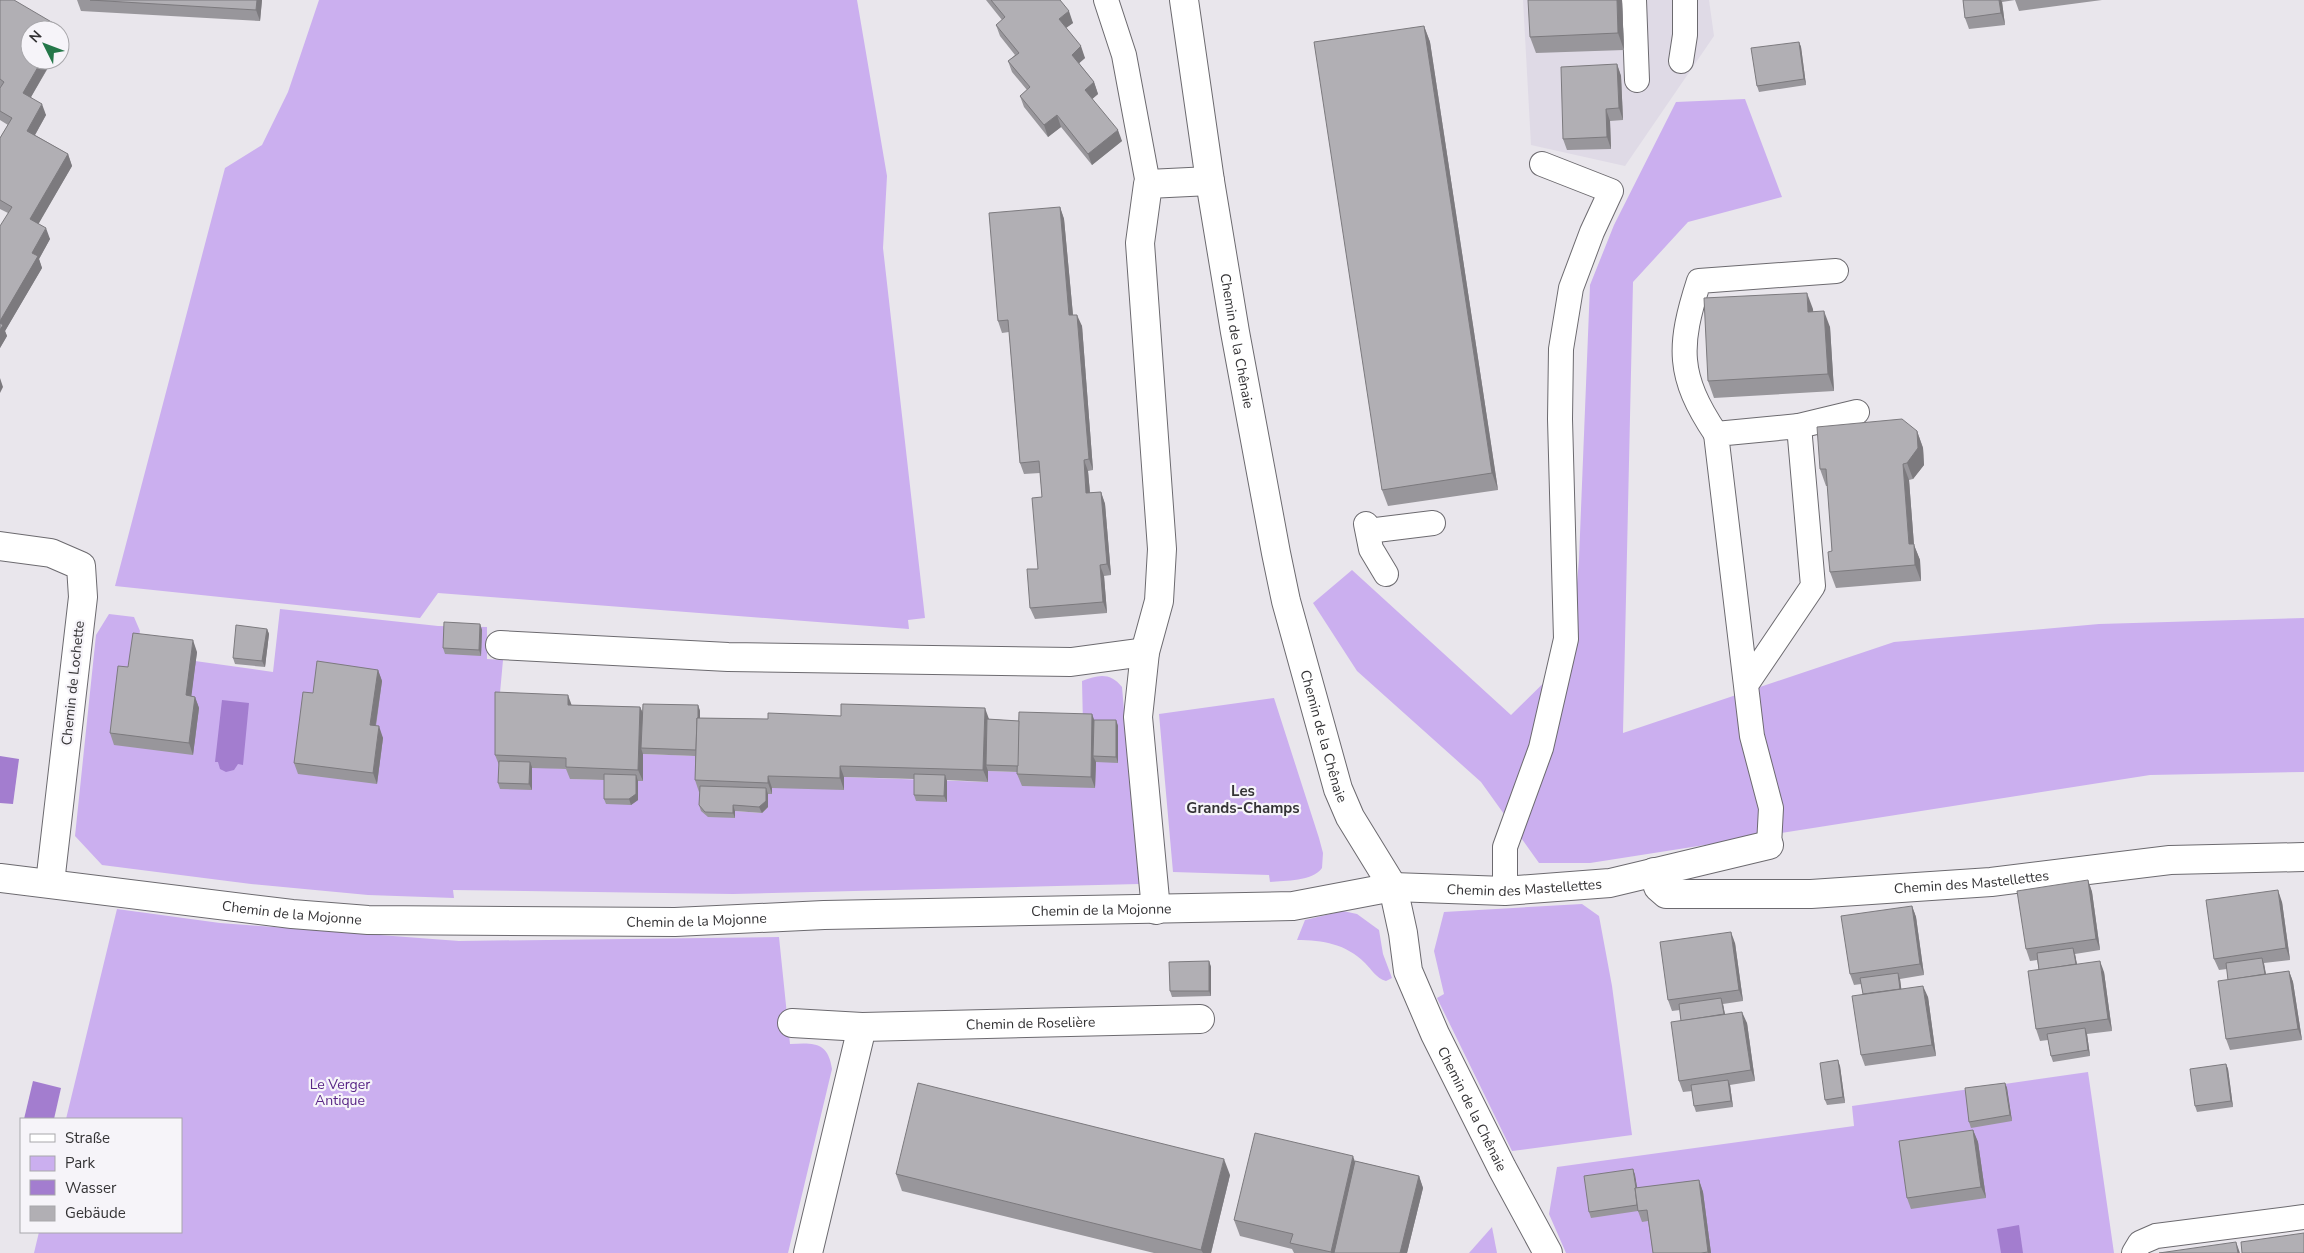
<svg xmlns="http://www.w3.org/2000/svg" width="2304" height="1253" viewBox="0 0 2304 1253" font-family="'Nunito Sans',sans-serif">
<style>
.built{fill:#dfdae6}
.green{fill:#cbafef}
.water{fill:#a37dcf}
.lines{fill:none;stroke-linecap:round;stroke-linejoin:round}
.lane-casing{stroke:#6c6a6f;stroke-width:26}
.street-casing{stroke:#6c6a6f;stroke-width:30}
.lane{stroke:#fff;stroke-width:24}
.street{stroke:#fff;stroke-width:28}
.wall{fill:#98969b}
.shaded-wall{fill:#7c7a7e}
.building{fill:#b1afb4;stroke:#7c7a7e}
.labels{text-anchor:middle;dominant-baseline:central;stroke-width:4.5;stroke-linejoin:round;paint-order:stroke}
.street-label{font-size:14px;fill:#343335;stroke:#f6f4f9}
.park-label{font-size:14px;fill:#592686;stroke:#f6f4f9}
.neighbourhood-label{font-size:15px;font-weight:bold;fill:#343335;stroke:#f6f4f9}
</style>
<rect width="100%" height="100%" fill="#e9e6ec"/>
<!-- built -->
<polygon class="built" points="1523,0 1709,0 1714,36 1625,166 1531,145"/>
<!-- green -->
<g class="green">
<polygon points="319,0 857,0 887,176 883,248 925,618 908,620 909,629 438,593 420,618 115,586 225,168 262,145 288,92"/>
<polygon points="1745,99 1782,197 1688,222 1633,282 1623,733 1894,642 2099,624 2304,618 2304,772 2150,775 1590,863 1539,863 1481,782 1357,671 1313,603 1352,570 1511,715 1571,656 1579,559 1590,285 1614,225 1676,102"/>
<path d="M280 609 438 626 487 627V659L503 660 499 704 532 767 570 769V779L642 781 643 754 700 756 702 792 734 818 735 811 762 813 768 807V794H772V788H807L844 777 987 782 988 771 1022 772 1083 725 1082 681C1098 675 1110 672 1122 687L1139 884 733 894 453 890 454 898 368 895 251 884 102 865 75 836 96 635 109 614 134 617 140 631 137 644 197 652 195 661 273 672Z"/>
<path d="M1274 698 1319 838 1323 853 1322 868C1312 882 1286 880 1270 882L1269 875 1173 872 1159 714Z"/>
<polygon points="1582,904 1599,916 1612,986 1632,1135 1512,1151 1437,998 1444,994 1434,951 1444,912"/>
<path d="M117 909 220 923 459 941 779 937 790 1044C813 1043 828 1041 832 1069L788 1253H34L39 1232H181V1119H66Z"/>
<path d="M1343 911 1357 914 1379 930 1383 954 1392 978 1386 981C1376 978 1372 970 1365 963 1346 944 1323 940 1297 940L1305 920Z"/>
<polygon points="2088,1072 2114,1253 1566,1253 1549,1214 1557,1167 1854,1126 1852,1106"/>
<polygon points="1492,1227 1497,1253 1469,1253"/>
</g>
<!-- water -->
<g class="water">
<polygon points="222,700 249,703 243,765 238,764 234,770 226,772 220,769 218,762 215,762"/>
<polygon points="0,756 19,759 13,804 0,803"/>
<polygon points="33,1081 61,1088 54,1119 24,1119"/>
<polygon points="2019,1225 2023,1253 2001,1253 1997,1229"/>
</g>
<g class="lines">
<defs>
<g id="lane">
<polyline points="1106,0 1124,55 1148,184"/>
<polyline points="1634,0 1637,80"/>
<polyline points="1681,61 1685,35 1685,0"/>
<polyline points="1799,426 1857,412"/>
<path d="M1716 434C1677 376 1678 346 1699 281L1836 271"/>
<polyline points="1366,524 1371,549 1386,574"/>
<polyline points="1368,531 1433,523"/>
<polyline points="1746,685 1813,586 1799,426 1716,434 1752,736 1771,808 1769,845"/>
<polyline points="1505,891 1505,847 1541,748 1566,639 1560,419 1561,349 1571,288 1592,232 1611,191 1542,164"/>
<polyline points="2134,1253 2140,1243 2156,1236 2304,1217"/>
</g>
<g id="street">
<path id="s1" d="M1184 0 1210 181 1235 332 1276 553 1286 601 1338 789 1350 817 1393 887 1403 933 1408 971 1435 1034 1502 1168 1548 1253"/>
<polyline points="0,546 51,553 81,566 83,597 50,883"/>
<polyline points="500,645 728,657 1071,662 1145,652"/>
<path id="s2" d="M1654 872 1658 887 1666 894H1811L1991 882 2170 860 2304 857"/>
<path id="s3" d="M0 878 292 914 368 920 675 922 824 915 1293 906 1393 887 1505 891 1610 883 1769 845"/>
<polyline points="1156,910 1138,717 1145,652 1159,601 1162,549 1140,243 1148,184 1210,181"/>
<polyline points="792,1023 862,1027"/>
<path id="s4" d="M808 1253 862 1027 1200 1019"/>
</g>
</defs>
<!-- lane casing -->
<use href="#lane" class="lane-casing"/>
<!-- street casing -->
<use href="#street" class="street-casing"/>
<!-- lane -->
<use href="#lane" class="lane"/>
<!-- street -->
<use href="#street" class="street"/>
</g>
<!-- wall -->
<g class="wall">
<polygon points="0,0 65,39 31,97 46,115 35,135 68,154 72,166 38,224 50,239 39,259 42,268 5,331 7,336 0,348 8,213 0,209 0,138 8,125 0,120"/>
<polygon points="77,0 262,0 260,21 81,11"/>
<polygon points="986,0 1060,0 1073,23 1066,28 1085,58 1079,63 1094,82 1098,94 1092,99 1122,141 1092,165 1061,127 1048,137 1024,107 1020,96 1027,90 1012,72 1008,61 1015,55 1000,36 996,25 1002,20"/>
<polygon points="1622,0 1624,50 1536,53 1530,37"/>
<polygon points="1963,0 2102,0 2019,11 2015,0 2002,2 2005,25 1969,29 1965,18"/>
<polygon points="1424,26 1430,42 1498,490 1388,506 1382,490"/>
<polygon points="1799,42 1801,47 1806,85 1759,92 1757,86"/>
<polygon points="1617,64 1621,76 1623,120 1610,121 1611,149 1567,150 1563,139"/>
<polygon points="1060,207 1064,219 1073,315 1082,326 1093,470 1088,471 1090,493 1101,492 1105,504 1111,575 1104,576 1107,613 1035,619 1030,608 1038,569 1042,497 1040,473 1024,474 1020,463 1009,332 1002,333 998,321"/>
<polygon points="1813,309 1813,312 1830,327 1834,391 1714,398 1708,381"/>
<polygon points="1917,431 1923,448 1924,465 1913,479 1909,480 1914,545 1920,560 1921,581 1836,588 1830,572 1832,551 1828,486 1826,486 1820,469"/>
<polygon points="480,624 482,630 481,656 445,654 443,648"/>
<polygon points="267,629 269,634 265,667 235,664 233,658"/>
<polygon points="197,652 191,696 195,697 199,708 193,755 114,745 110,733 128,667"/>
<polygon points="378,670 382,681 376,726 383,738 377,784 298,774 294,763 313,693"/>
<polygon points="572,705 640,707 643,713 698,705 700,711 700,718 768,719 841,716 989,719 1019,721 1092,714 1094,720 1116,720 1118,726 1118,763 1096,762 1095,788 1022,786 1017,774 1017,772 988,771 988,782 947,780 947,802 916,801 914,795 914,779 844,777 844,790 772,788 772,794 768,794 768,807 762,813 735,811 735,818 708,817 701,811 699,805 700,792 699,792 695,780 695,756 643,754 643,781 638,781 638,800 631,805 606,804 604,799 604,780 570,779 566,769 532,768 532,790 500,789 498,783 499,765 495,755"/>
<polygon points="2088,880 2092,892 2100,950 2075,954 2077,964 2104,972 2112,1031 2087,1034 2090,1056 2053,1062 2051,1056 2048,1040 2040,1041 2036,1029 2039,970 2037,960 2030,961 2026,949"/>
<polygon points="2282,902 2290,960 2264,963 2266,974 2289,971 2293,982 2302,1040 2230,1050 2226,1039 2228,980 2227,969 2219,970 2214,959"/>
<polygon points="1912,906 1916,917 1924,975 1900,979 1901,989 1928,997 1936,1056 1865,1066 1861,1055 1863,994 1861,984 1854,985 1850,974"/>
<polygon points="1735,943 1743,1001 1723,1004 1725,1014 1747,1023 1755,1081 1730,1085 1733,1107 1696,1112 1694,1106 1692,1091 1683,1092 1679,1081 1681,1021 1680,1010 1672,1011 1668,1000"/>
<polygon points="1209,961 1211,967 1211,996 1172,997 1170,991"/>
<polygon points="2226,1064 2228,1069 2233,1107 2197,1112 2195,1106"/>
<polygon points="1840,1066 1845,1103 1827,1105 1825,1100"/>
<polygon points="2005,1083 2007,1088 2012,1121 1971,1128 1969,1122"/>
<polygon points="1973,1130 1978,1142 1986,1198 1911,1209 1907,1198"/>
<polygon points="1355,1161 1419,1176 1423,1188 1407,1253 1294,1253 1292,1249 1240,1236 1234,1220"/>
<polygon points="1633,1169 1635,1175 1637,1188 1699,1180 1703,1192 1711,1253 1653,1253 1648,1221 1642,1222 1638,1211 1591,1218 1589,1212"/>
<polygon points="896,1174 1230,1175 1211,1253 1154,1253 902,1191"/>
</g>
<!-- shaded-wall -->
<g class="shaded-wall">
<polygon points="257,0 262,0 260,21 256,10"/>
<polygon points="1617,0 1622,0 1624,50 1618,33"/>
<polygon points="1999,0 2001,0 2002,2 2005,25 2001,13"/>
<polygon points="1069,11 1073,23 1063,30 1059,19"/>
<polygon points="1424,26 1430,42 1498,490 1492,473"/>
<polygon points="60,27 65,39 60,47 60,30 59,30"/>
<polygon points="1799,42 1801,47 1806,85 1804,79"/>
<polygon points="1081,46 1085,58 1076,66 1072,55"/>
<polygon points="42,60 52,60 27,104 23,93"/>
<polygon points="1617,64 1621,76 1623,120 1619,108"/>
<polygon points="1094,82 1098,94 1090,101 1085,90"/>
<polygon points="42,104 46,115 31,142 27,131"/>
<polygon points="1606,109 1610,121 1611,149 1607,137"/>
<polygon points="1057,115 1061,127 1048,137 1044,125"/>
<polygon points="1118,130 1122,141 1092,165 1088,154"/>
<polygon points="68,154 72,166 35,230 30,219"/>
<polygon points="1060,207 1064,219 1074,326 1069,315"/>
<polygon points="46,228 50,239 39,259 42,268 5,331 7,336 0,348 0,321 32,253"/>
<polygon points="1807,293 1813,309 1814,329 1808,312"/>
<polygon points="1824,311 1830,327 1834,391 1828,374"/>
<polygon points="1077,315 1082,326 1093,470 1089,459"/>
<polygon points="0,378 3,387 0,393"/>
<polygon points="1917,431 1923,448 1924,465 1913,479 1907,463"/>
<polygon points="1084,460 1088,471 1091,505 1086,493"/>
<polygon points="1903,464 1909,480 1914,545 1920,560 1921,581 1915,565 1909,544"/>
<polygon points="1101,492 1105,504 1111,575 1107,564"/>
<polygon points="1100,565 1104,576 1107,613 1103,602"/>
<polygon points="480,624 482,630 481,656 479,650"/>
<polygon points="267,629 269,634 265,667 262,661"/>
<polygon points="193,640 197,652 190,707 186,695"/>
<polygon points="378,670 382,681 374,736 370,725"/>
<polygon points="568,695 572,706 568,705"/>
<polygon points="195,697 199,708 193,755 189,743"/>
<polygon points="698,705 700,711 700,756 698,750"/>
<polygon points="640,707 645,718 641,748 643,754 643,781 638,770"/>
<polygon points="985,708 989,719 986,765 988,771 988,782 983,770"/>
<polygon points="1092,714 1096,725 1093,756 1096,762 1095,788 1091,777"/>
<polygon points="1116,720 1118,726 1118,763 1116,757"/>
<polygon points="379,726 383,738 377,784 373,773"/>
<polygon points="530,762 532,767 532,790 529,784"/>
<polygon points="840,766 844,777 844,790 840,778"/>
<polygon points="636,775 638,781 638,800 631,805 629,799"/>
<polygon points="945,775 947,781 947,802 944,796"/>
<polygon points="768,776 772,788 772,794 768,783"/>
<polygon points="766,788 768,794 768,807 762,813 759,807"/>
<polygon points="733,805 735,811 735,818 733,813"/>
<polygon points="2088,880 2092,892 2100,950 2096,939"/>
<polygon points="2278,890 2282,902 2290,960 2286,948"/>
<polygon points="1912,906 1916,917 1924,975 1920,964"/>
<polygon points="1731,932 1735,943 1743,1001 1739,990"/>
<polygon points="2073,948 2075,954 2079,976 2077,970"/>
<polygon points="2262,958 2264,964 2268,986 2266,980"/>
<polygon points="1209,961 1211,967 1211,996 1209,991"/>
<polygon points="2100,961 2104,972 2112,1031 2108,1019"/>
<polygon points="2289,971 2293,982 2302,1040 2298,1029"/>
<polygon points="1898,973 1900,979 1903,1001 1901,995"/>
<polygon points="1923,986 1928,997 1936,1056 1932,1045"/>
<polygon points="1721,998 1723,1004 1727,1026 1725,1020"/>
<polygon points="1742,1012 1747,1023 1755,1081 1751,1070"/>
<polygon points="2085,1028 2087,1034 2090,1056 2088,1050"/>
<polygon points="1838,1060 1840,1066 1845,1103 1843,1097"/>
<polygon points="2226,1064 2228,1069 2233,1107 2231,1101"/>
<polygon points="1728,1080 1730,1085 1733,1107 1731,1101"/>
<polygon points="2005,1083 2007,1088 2012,1121 2010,1115"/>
<polygon points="1973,1130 1978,1142 1986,1198 1981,1187"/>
<polygon points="1353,1156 1359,1173 1341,1253 1331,1253 1331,1252"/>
<polygon points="1224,1159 1230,1175 1211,1253 1203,1253 1201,1250"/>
<polygon points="1633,1169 1635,1175 1641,1210 1639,1204"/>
<polygon points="1419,1176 1423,1188 1407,1253 1400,1253"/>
<polygon points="1699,1180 1703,1192 1711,1253 1708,1253 1708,1252"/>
<polygon points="2236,1242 2240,1253 2238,1253"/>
</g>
<!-- building -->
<g class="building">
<polygon points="0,0 14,0 60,27 59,30 30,30 30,60 42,60 23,93 42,104 27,131 68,154 30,219 46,228 32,253 38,256 0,321 0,226 12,207 0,200 0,138 12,118 0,111 0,88 4,82 0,79"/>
<polygon points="90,0 257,0 256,10"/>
<polygon points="991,0 1060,0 1069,11 1059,19 1081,46 1072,55 1094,82 1085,90 1118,130 1088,154 1057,115 1044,125 1020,96 1030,87 1008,61 1019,53 996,25 1005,17"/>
<polygon points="1528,0 1617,0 1618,33 1530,37"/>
<polygon points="1963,0 1999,0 2001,13 1965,18"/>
<polygon points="1424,26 1492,473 1382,490 1314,42"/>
<polygon points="1799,42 1804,79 1757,86 1751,48"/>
<polygon points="1617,64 1619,108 1606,109 1607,137 1563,139 1561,67"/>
<polygon points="1060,207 1069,315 1077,315 1089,459 1084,460 1086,493 1101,492 1107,564 1100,565 1103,602 1030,608 1027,569 1038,569 1032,498 1042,497 1039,461 1020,463 1008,320 998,321 989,213"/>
<polygon points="1807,293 1808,312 1824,311 1828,374 1708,381 1704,298"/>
<polygon points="0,323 3,325 0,330"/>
<polygon points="1902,419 1917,431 1918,448 1907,463 1903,464 1909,544 1914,544 1915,565 1830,572 1828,552 1832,551 1826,469 1820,469 1817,427"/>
<polygon points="444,622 480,624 479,650 443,648"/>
<polygon points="236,625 267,629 262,661 233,658"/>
<polygon points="133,633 193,640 186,695 195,697 189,743 110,733 118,666 128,667"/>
<polygon points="317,661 378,670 370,725 379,726 373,773 294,763 303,692 313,693"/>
<polygon points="495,692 568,695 568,705 640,707 638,770 566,767 566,758 495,755"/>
<polygon points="643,704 698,705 698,718 697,718 696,750 641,748"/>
<polygon points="841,704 985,708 983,770 840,766 840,778 768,776 768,783 695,780 697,718 768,719 768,713 841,716"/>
<polygon points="1019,712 1092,714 1091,777 1017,774"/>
<polygon points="987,719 1019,721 1018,766 986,765"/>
<polygon points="1094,720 1116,720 1116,757 1093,756"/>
<polygon points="499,761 530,762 529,784 498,783"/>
<polygon points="604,774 636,775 636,794 629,799 604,799"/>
<polygon points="914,774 945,775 944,796 914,795"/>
<polygon points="700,786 766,788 766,801 759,807 733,805 733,813 705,812 699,805"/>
<polygon points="2088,880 2096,939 2026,949 2017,891"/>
<polygon points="2278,890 2286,948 2214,959 2206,900"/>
<polygon points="1912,906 1920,964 1850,974 1841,916"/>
<polygon points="1731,932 1739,990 1668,1000 1660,942"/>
<polygon points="2073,948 2076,964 2039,970 2037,953"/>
<polygon points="2262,958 2265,974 2228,980 2226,963"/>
<polygon points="1209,961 1209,991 1170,991 1169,962"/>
<polygon points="2100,961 2108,1019 2036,1029 2028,971"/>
<polygon points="2289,971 2298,1029 2226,1039 2218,981"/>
<polygon points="1898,973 1900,989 1863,994 1860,978"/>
<polygon points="1923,986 1932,1045 1861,1055 1852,996"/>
<polygon points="1721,998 1724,1014 1681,1021 1679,1004"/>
<polygon points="1742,1012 1751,1070 1679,1081 1671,1022"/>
<polygon points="2085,1028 2088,1050 2051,1056 2047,1034"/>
<polygon points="1838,1060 1843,1097 1825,1100 1820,1063"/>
<polygon points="2226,1064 2231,1101 2195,1106 2190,1069"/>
<polygon points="1728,1080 1731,1101 1694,1106 1691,1085"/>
<polygon points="918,1083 1224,1159 1201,1250 896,1174"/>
<polygon points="2005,1083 2010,1115 1969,1122 1965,1088"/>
<polygon points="1973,1130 1981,1187 1907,1198 1899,1141"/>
<polygon points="1255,1133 1353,1156 1331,1252 1290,1243 1293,1234 1234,1220"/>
<polygon points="1355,1161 1419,1176 1400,1253 1334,1253"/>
<polygon points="1633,1169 1636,1188 1635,1188 1637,1205 1589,1212 1584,1176"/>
<polygon points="1699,1180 1708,1252 1701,1253 1653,1253 1647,1210 1638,1211 1635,1188"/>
<polygon points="2304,1233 2304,1253 2242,1253 2241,1242"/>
<polygon points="2236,1242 2238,1253 2159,1253"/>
</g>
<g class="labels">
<!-- street labels -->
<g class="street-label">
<text stroke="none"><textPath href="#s1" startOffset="345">Chemin de la Chênaie</textPath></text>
<text transform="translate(73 683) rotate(-84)">Chemin de Lochette</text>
<text stroke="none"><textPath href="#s1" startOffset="750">Chemin de la Chênaie</textPath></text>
<text stroke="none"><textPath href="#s2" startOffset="332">Chemin des Mastellettes</textPath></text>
<text stroke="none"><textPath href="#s3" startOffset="1529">Chemin des Mastellettes</textPath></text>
<text stroke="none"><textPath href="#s3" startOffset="1104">Chemin de la Mojonne</textPath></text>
<text stroke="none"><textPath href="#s3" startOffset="294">Chemin de la Mojonne</textPath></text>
<text stroke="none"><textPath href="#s3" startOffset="699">Chemin de la Mojonne</textPath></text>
<text stroke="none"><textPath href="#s4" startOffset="401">Chemin de Roselière</textPath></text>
<text stroke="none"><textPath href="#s1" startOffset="1155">Chemin de la Chênaie</textPath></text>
</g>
<!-- park labels -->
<g class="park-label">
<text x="340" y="1084">Le Verger<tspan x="340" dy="16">Antique</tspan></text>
</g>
<!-- neighbourhood labels -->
<g class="neighbourhood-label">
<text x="1243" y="791">Les<tspan x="1243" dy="17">Grands-Champs</tspan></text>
</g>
</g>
<!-- legend -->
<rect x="20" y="1118" width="162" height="115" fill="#f6f4f9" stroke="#a8a7ab"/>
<rect x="30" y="1134" width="25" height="8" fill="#ffffff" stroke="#a8a7ab"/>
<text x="65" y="1143" font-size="15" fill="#343335">Straße</text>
<rect x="30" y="1156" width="25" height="15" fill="#cbafef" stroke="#a8a7ab"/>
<text x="65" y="1168" font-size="15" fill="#343335">Park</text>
<rect x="30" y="1180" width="25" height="15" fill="#a37dcf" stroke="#a8a7ab"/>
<text x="65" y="1193" font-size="15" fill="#343335">Wasser</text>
<rect x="30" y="1206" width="25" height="15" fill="#b1afb4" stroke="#a8a7ab"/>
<text x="65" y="1218" font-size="15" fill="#343335">Gebäude</text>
<!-- north arrow -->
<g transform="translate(45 45) rotate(312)"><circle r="24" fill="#f6f4f9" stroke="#a8a7ab"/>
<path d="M0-4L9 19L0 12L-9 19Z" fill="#247749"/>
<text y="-8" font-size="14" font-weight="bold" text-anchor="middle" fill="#343335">N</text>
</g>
</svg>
